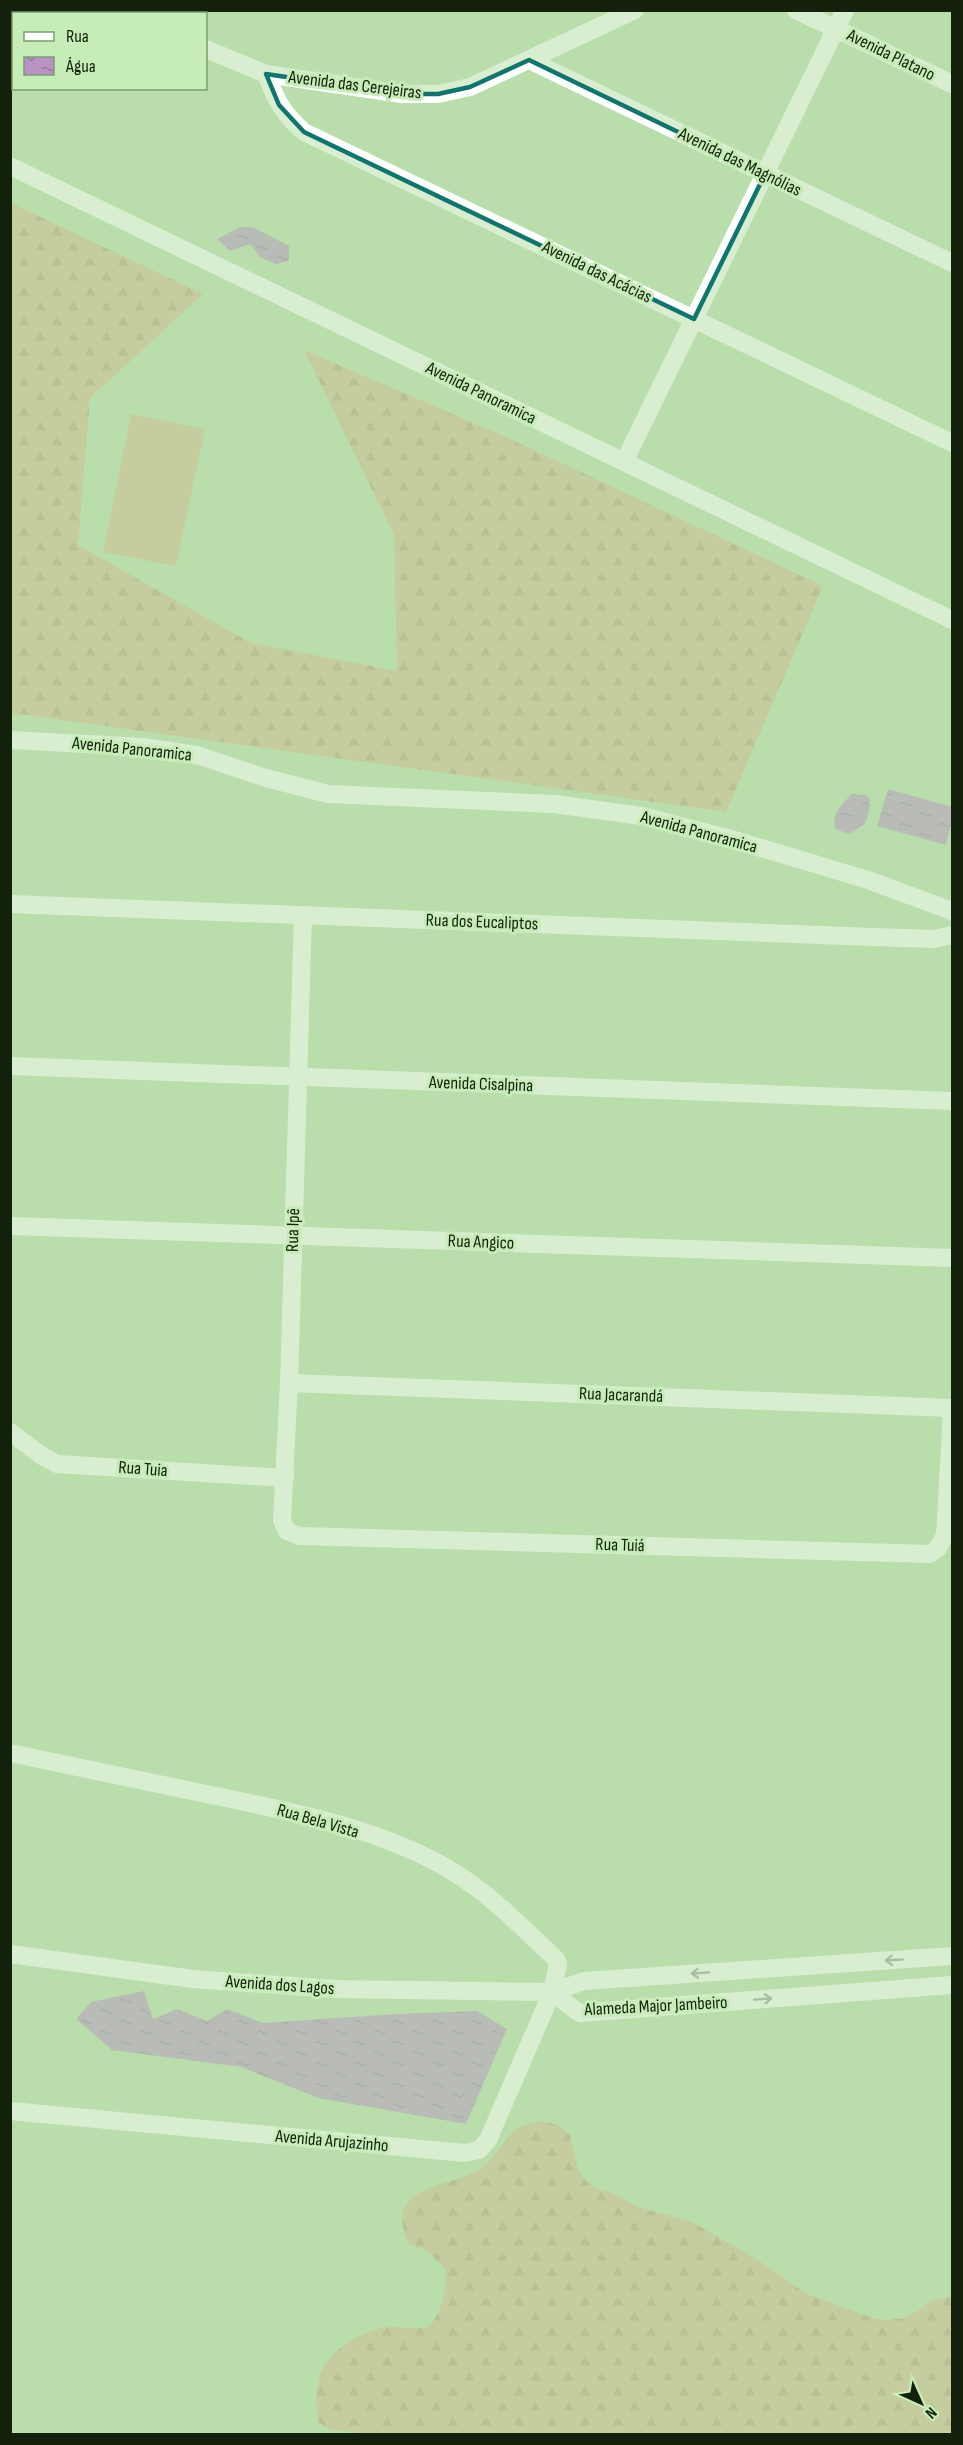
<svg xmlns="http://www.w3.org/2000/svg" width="963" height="2445" viewBox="0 0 963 2445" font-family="'Sofia Sans Condensed',sans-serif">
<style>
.forest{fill:url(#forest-firs)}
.garden{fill:#d3b78d}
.water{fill:url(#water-ripples)}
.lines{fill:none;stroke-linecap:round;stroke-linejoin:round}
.minor{stroke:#fff;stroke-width:18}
.oneway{stroke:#949b92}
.marked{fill:none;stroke:#0f766e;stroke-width:4.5;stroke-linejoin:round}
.labels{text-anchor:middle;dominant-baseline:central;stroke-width:6;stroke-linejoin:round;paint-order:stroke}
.street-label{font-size:18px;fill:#12200c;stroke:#c6ecb8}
</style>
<defs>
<pattern id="forest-firs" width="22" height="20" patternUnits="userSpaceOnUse" patternTransform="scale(1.5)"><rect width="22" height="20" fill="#d3b78d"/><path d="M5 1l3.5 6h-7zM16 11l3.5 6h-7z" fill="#b49d78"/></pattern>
<pattern id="water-ripples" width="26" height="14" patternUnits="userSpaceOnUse" patternTransform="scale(1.5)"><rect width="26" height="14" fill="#b893c4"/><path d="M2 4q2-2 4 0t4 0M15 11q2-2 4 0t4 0" fill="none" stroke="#94789e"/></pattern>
</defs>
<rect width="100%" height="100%" fill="#b9deab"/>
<!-- forest -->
<g class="forest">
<polygon points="11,203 203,294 90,398 78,545 251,643 397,671 394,535 304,350 502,435 823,586 726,812 11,713"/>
<path d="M543 2121 558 2125 570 2135 577 2166 585 2180 597 2189 612 2193 641 2208 690 2221 752 2256 807 2294 873 2318 888 2320 904 2318 918 2311 931 2301 952 2296V2434H373L330 2430 318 2422C316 2407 315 2389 320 2375 328 2351 359 2333 382 2328 398 2325 413 2330 429 2327 443 2310 446 2291 446 2269L423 2248 409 2245C403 2230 397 2216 408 2202 422 2184 461 2182 480 2169 507 2150 502 2125 543 2121Z"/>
</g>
<!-- garden -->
<polygon class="garden" points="131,414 205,429 176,566 103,552"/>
<!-- water -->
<g class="water">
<polygon points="241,227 252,227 289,246 289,261 276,264 260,257 250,244 230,251 217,239"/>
<polygon points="888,789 952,807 952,821 946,845 877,826"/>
<path d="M852 794 866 795 870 799C868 820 869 824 849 834L835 829C832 813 841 805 852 794Z"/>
<polygon points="144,1991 153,2019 177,2009 207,2021 227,2009 263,2023 396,2014 477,2011 507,2029 466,2124 318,2098 241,2067 112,2050 76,2019 91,2002"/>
</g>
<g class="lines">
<!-- minor -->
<g class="minor">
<polyline points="107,10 118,14"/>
<polyline points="796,10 952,84"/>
<polyline points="10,13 22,10"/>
<polyline points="206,49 266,74 402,94 438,94 470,87 635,10"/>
<polyline points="529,60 952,263"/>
<path d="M266 74C276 100 283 114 304 132L952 443"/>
<polyline points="10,166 952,620"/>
<polyline points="624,462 845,10"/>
<polyline points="10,740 143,747 197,755 266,778 328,794 554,804 642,816 738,841 868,880 952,911"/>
<polyline points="10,904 872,937 934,939 952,935"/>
<polyline points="303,915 289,1383 282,1520 287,1531 299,1536 930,1554 938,1548 945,1535 952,1412"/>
<polyline points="10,1066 952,1101"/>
<polyline points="10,1226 952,1258"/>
<polyline points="289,1383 952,1408"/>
<polyline points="10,1432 42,1456 57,1464 285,1478"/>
<path d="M10 1753C77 1767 144 1781 211 1795 292 1812 380 1828 452 1871 491 1895 523 1928 556 1959L558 1964 552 1992 488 2140 479 2150 465 2153 10 2111"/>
<polyline points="10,1954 193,1979 336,1989 552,1992 584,1981 952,1956"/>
<polyline points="552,1992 579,2013 952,1985"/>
</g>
</g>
<!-- one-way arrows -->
<defs><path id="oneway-shaft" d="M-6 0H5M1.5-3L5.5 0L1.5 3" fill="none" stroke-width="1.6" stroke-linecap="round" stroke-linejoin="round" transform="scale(1.5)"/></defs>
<g class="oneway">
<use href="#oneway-shaft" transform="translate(894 1960) rotate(176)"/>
<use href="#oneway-shaft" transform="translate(700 1973) rotate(176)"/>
<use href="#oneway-shaft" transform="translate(763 1999) rotate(-4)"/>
</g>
<!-- marked area -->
<path d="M0 0H963V2445H0ZM529 60 765 174 694 319 304 132 279 105 266 74 402 94H438L470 87Z" fill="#b9deab" fill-opacity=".55" fill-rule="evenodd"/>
<path class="marked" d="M529 60 765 174 694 319 304 132 279 105 266 74 402 94H438L470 87Z"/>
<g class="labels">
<!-- street labels -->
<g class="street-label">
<text transform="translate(891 55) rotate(26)">Avenida Platano</text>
<text transform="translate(355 85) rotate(7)">Avenida das Cerejeiras</text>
<text transform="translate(740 162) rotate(26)">Avenida das Magnólias</text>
<text transform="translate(597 272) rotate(26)">Avenida das Acácias</text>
<text transform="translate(481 393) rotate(26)">Avenida Panoramica</text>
<text transform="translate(132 749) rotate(6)">Avenida Panoramica</text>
<text transform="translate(699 832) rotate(15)">Avenida Panoramica</text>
<text transform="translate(482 922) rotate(2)">Rua dos Eucaliptos</text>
<text transform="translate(481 1084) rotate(2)">Avenida Cisalpina</text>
<text transform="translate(293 1230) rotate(-88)">Rua Ipê</text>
<text transform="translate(481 1242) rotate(2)">Rua Angico</text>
<text transform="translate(621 1395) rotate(2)">Rua Jacarandá</text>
<text transform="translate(143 1469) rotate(4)">Rua Tuia</text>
<text transform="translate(620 1545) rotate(2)">Rua Tuiá</text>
<text transform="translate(318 1821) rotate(16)">Rua Bela Vista</text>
<text transform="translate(280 1985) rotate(4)">Avenida dos Lagos</text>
<text transform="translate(656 2006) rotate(-3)">Alameda Major Jambeiro</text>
<text transform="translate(332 2141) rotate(5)">Avenida Arujazinho</text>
</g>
</g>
<!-- border -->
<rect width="963" height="2445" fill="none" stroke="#12200c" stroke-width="24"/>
<!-- legend -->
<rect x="12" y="12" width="195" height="78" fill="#c6ecb8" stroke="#7e9a73" stroke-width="1.5"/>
<rect x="24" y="32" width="30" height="9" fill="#ffffff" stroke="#7e9a73" stroke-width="1.5"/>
<text x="66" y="42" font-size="18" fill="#12200c">Rua</text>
<rect x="24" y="57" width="30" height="18" fill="url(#water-ripples)" stroke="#7e9a73" stroke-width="1.5"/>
<text x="66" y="72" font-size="18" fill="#12200c">Água</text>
<!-- north arrow -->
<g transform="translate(921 2403) rotate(135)" stroke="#c6ecb8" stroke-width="4.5" paint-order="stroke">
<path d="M0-4.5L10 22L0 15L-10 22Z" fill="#12200c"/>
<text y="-9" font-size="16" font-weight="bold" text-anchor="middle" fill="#12200c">N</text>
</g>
</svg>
